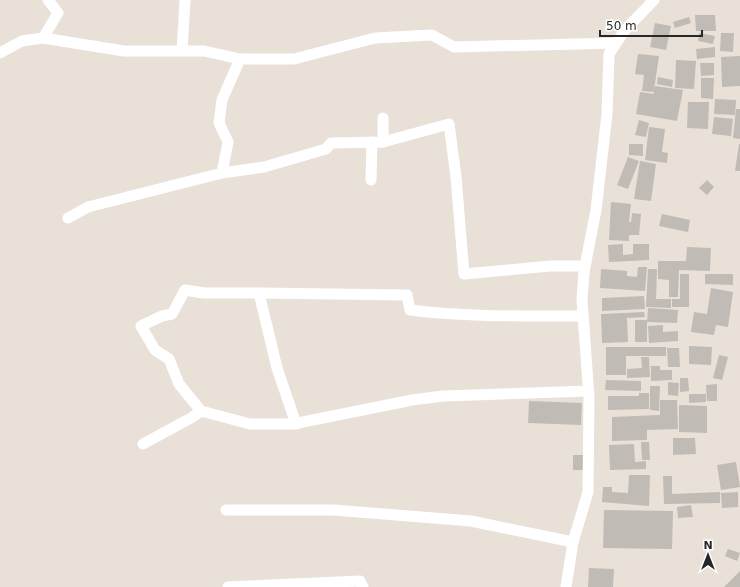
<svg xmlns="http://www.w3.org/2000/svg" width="740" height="587" viewBox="0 0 740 587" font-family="'DejaVu Sans',sans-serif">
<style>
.building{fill:#c1bbb5}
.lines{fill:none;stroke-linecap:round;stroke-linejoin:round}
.minor{stroke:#fff;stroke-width:11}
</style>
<rect width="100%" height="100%" fill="#e9e1d8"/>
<!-- building -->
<g class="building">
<polygon points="695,15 715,15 716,31 696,31"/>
<polygon points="689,17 691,23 675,28 673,22"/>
<polygon points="655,23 671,26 666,50 650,47"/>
<polygon points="699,33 715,36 713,44 698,41"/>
<polygon points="721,33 734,33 733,52 720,51"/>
<polygon points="715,47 715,57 697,59 696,49"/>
<polygon points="638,54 659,56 654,90 655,86 683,90 677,121 636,114 640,92 654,94 654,92 642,91 644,75 635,74"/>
<polygon points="740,56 740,86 722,87 721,57"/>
<polygon points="676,60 696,61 694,89 675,88"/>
<polygon points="700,63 714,63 714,75 701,76"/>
<polygon points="658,77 673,80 672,87 657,84"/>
<polygon points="701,78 714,78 713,99 701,98"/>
<polygon points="715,99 736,100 735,115 714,114"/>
<polygon points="688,102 709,102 708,129 687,128"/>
<polygon points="736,109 740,109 740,139 733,138"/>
<polygon points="714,117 733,119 731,136 712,134"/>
<polygon points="639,120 649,123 646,137 635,135"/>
<polygon points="649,127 665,129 662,152 668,153 667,163 645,160"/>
<polygon points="629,144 643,144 643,156 629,155"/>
<polygon points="739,144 740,144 740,171 735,171"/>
<polygon points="628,157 639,161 628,189 617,185"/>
<polygon points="640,161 656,164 651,201 634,199"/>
<polygon points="707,180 714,187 707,195 699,188"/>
<polygon points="611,202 631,204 629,222 631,222 632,213 641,214 639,235 629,235 629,241 609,240"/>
<polygon points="662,214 690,220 688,232 659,226"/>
<polygon points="623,244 623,255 633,254 633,244 649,244 649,260 609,262 608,245"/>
<polygon points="687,247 711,248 710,271 679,270 678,297 669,297 669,280 658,279 658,261 686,261"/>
<polygon points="638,267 647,267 645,291 600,288 601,269 627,271 627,276 637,277"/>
<polygon points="648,269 657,269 656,299 671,299 671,308 646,307"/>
<polygon points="680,274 689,274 689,307 672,307 672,299 680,299"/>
<polygon points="705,274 733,274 733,285 705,284"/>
<polygon points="711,288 733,292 728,327 716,325 714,335 691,332 694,312 707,314"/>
<polygon points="644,296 645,309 602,311 602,298"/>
<polygon points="648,308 678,310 677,323 647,322"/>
<polygon points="644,312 645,317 627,318 628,342 602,343 601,314"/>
<rect x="635" y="320" width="12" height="22"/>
<polygon points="663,325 663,332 678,331 678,341 649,343 648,326"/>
<polygon points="689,346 712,347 711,365 689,364"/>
<polygon points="606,347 666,347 666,356 626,356 626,375 606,375"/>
<polygon points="667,348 679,348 680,367 668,367"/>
<polygon points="719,355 728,357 722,380 713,378"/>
<polygon points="641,357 649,357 650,377 627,378 627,369 642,368"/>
<polygon points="651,366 660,366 660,370 672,370 672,380 651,381"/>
<polygon points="680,378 688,378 689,391 680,392"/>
<polygon points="606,380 641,381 641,391 605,390"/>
<polygon points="668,382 679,383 678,396 668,395"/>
<polygon points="717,384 717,401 707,401 706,385"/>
<polygon points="650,386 660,386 659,411 650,410"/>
<polygon points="639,393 649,393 649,409 608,410 608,396 639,396"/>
<polygon points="689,394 706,394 706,402 689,403"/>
<polygon points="660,400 677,400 678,429 647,430 647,440 612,441 612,417 660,415"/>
<polygon points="529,401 582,403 581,425 528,423"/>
<polygon points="679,405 707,406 707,433 679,432"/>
<polygon points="673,438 695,438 696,454 673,455"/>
<polygon points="641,442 649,442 650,460 642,460"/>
<polygon points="634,444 635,462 646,461 646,469 610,470 609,445"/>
<rect x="573" y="455" width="10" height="15"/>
<polygon points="736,462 740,487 721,490 717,465"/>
<polygon points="629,475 650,475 649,506 602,502 603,487 612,487 612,492 628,493"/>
<polygon points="663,476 672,476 672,494 720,492 720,503 664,504"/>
<polygon points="738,492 738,507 722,508 721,493"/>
<polygon points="691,505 693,517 678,518 677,507"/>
<polygon points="604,510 673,511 672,549 603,548"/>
<polygon points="728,549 740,553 737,561 725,556"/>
<polygon points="589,568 614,569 613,587 588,587"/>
<polygon points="740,571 740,587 724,587"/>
</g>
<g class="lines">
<!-- minor -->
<g class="minor">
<polyline points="43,38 58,13 48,0"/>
<polyline points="182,51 185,0"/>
<polyline points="0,53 22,41 43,38 124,51 204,51 240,59 294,59 375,38 432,35 454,47 616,43"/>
<polyline points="383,142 449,124 456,177 464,274 550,266 585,266"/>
<polyline points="222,173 264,167 326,149 331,143 383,142 383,118"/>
<polyline points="371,180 372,142"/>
<polyline points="68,218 88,207 222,173 228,142 219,123 222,100 240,59"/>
<polyline points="201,411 179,384 169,359 155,350 141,326 162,316 172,314 185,290 204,293 259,293"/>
<path d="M296 424 277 368 259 293 407 295 410 310C467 317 525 316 583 316"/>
<polyline points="143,444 191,418 201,411 250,424 293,424 412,400 443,396 588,391"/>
<polyline points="226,510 334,510 471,521 573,542"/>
<polyline points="228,587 360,581 363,587"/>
<polyline points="566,587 573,542 588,492 589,398 582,300 584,272 596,210 607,114 609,54 625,30 654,0"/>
</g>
</g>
<!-- north arrow -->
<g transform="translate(708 555)" stroke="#ffffff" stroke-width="3" paint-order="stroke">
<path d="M0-3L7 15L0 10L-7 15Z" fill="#272727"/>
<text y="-6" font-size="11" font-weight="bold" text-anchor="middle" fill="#272727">N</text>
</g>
<!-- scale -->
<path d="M600 30v6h102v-6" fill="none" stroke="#272727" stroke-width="2"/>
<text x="606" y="30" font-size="12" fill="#272727" stroke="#ffffff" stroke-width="3" paint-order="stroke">50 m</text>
</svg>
